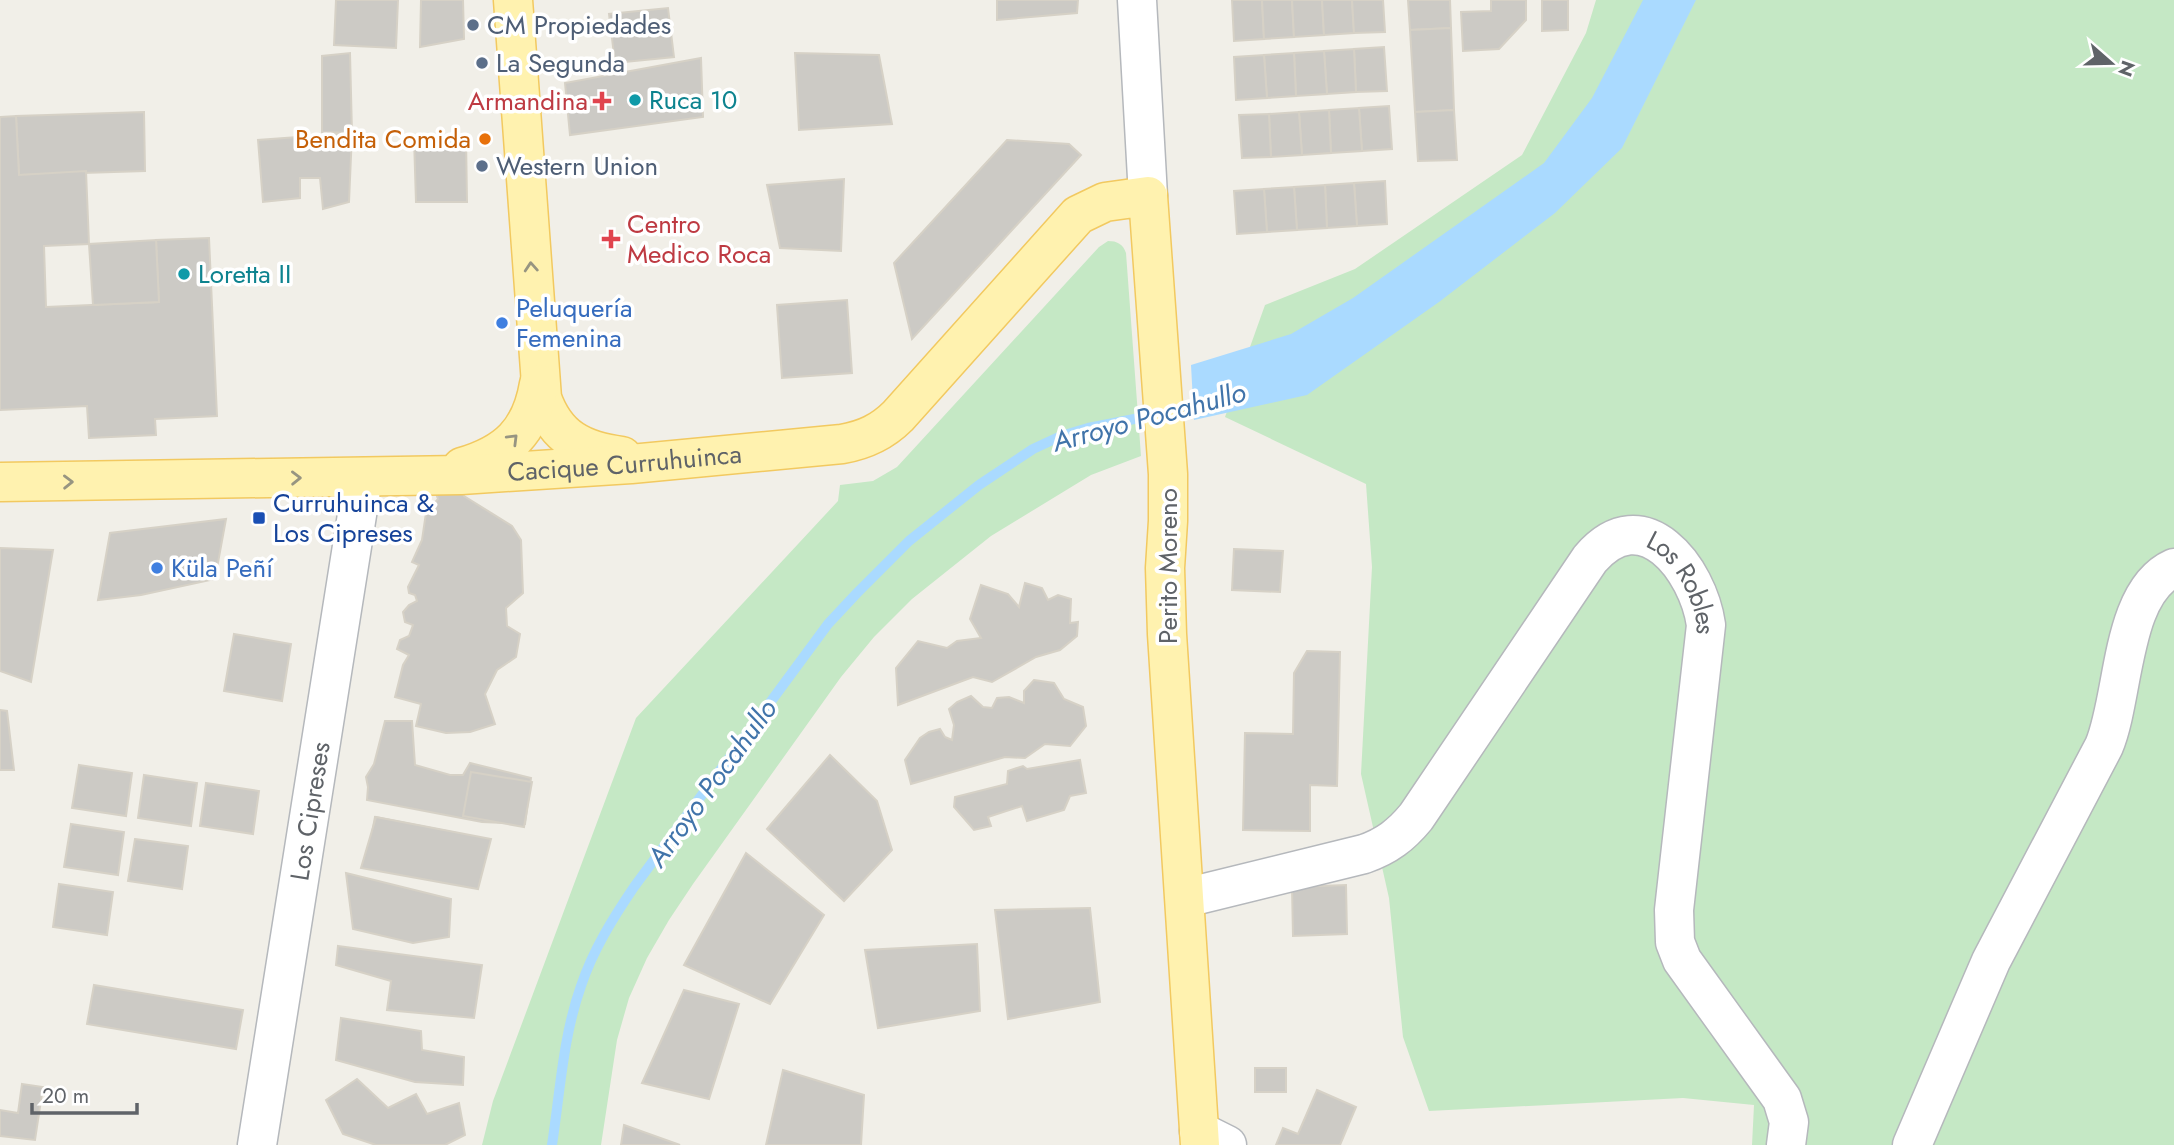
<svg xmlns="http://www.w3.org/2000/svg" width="2174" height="1145" viewBox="0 0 2174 1145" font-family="Jost,sans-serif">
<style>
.green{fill:#c5e8c5}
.water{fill:#aadaff}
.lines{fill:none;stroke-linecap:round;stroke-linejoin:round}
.stream{stroke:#aadaff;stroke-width:10}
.building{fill:#cccac5;stroke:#d6d1c6;stroke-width:2}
.minor-casing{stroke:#b5b8bc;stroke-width:41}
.major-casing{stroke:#f2c960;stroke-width:41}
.minor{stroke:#fff;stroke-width:38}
.major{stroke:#fff2af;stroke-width:38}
.oneway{stroke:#979581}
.service-dot{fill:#5c6f8a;stroke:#fff;stroke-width:2.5}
.culture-dot{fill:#0f9aa8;stroke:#fff;stroke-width:2.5}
.health-dot{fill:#e0444e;stroke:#fff;stroke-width:2.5}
.food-dot{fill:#e8710a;stroke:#fff;stroke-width:2.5}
.shop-dot{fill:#3f7fe0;stroke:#fff;stroke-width:2.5}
.transit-dot{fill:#1a4fb4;stroke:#fff;stroke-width:2.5}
.labels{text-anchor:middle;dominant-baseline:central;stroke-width:7;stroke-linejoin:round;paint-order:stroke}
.service-label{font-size:26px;fill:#4e5e75;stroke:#fff;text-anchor:start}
.culture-label{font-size:26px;fill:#0d838f;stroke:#fff;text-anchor:start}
.health-label{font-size:26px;fill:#be3a42;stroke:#fff;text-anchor:end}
.food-label{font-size:26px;fill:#c56008;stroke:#fff;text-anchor:end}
.shop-label{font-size:26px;fill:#366cbe;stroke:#fff;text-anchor:start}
.street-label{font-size:26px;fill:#5f6368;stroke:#fff}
.transit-label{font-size:26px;fill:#164399;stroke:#fff;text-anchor:start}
.water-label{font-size:28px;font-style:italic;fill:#4174aa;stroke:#fff}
</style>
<rect width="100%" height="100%" fill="#f1efe8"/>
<!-- green -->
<g class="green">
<polygon points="1596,0 2174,0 2174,1145 1752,1145 1754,1105 1683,1098 1429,1111 1403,1037 1389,898 1361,774 1372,567 1366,484 1225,417 1265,305 1355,269 1522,155 1586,33"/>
<path d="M1108 241C1117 241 1123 244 1126 253L1141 456 1091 475 991 536 912 599 874 637 841 677 693 884 669 920 647 958 629 998 617 1040 601 1145H482L493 1101 636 718 838 501 840 485 873 481 897 467 1099 247Z"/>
</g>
<!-- water -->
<polygon class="water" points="1643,0 1696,0 1622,148 1555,213 1439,302 1307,395 1194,420 1191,365 1291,334 1353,298 1544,163 1592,98"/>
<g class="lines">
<!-- stream -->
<path class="stream" d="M552 1145C560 1093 563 1036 581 986 593 950 613 918 634 887L828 624 857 593 909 541 979 485 1033 449 1061 436 1088 428 1206 405"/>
</g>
<!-- building -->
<g class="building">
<polygon points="336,0 398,0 396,48 334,45"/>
<polygon points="421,0 463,0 464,39 420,47"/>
<polygon points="997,0 1078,0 1077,13 997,20"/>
<polygon points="1232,0 1262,0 1264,39 1234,41"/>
<polygon points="1262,0 1292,0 1294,37 1264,39"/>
<polygon points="1292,0 1322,0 1324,35 1294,37"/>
<polygon points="1322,0 1352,0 1354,33 1324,35"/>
<polygon points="1352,0 1383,0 1385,32 1354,33"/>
<polygon points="1408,0 1450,0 1451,28 1410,30"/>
<polygon points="1491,0 1526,0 1526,20 1499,49 1463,51 1461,12 1491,11"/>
<polygon points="1542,0 1568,0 1568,30 1542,31"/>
<polygon points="668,8 674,57 615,63 609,14"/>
<polygon points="1451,28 1454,110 1415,112 1410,30"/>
<polygon points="1384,47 1387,91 1356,92 1354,49"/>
<polygon points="1354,49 1356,92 1327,94 1324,51"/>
<polygon points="1324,51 1327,94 1296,96 1294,53"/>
<polygon points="350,53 352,133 322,132 322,56"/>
<polygon points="795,53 879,55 892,124 799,130"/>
<polygon points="1294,53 1296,96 1267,98 1264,55"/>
<polygon points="1264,55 1267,98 1236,100 1234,57"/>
<polygon points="701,58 703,117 570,135 565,83"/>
<polygon points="1389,106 1392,149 1362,151 1359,108"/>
<polygon points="1359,108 1362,151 1331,153 1329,110"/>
<polygon points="1329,110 1331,153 1302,155 1299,112"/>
<polygon points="1454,110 1457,160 1418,161 1415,112"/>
<polygon points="144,112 145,171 19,175 16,116"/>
<polygon points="1299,112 1302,155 1271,157 1269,114"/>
<polygon points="1269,114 1271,157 1242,158 1239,115"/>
<polygon points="16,116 19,175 86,171 89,244 44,246 46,307 159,302 156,240 209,238 217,416 155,419 156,435 89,438 87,406 0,410 0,117"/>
<polygon points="352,133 349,202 323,209 320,178 300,178 300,198 263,202 258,140"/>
<polygon points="466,137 467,202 416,202 414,138"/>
<polygon points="1007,140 1069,144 1081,155 912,339 894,263"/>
<polygon points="844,179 841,251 780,248 767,185"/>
<polygon points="1385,181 1387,224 1357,226 1354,183"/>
<polygon points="1354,183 1357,226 1327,228 1325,185"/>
<polygon points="1325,185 1327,228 1297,230 1294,187"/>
<polygon points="1294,187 1297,230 1267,232 1264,189"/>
<polygon points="1264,189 1267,232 1237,234 1234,191"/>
<polygon points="156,240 159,302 93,305 89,244"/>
<polygon points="847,300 852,373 782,378 777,305"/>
<polygon points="456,479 464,496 512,526 521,540 523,593 506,608 507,626 520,634 516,657 497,670 485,694 495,724 470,732 446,733 416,726 421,704 395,697 403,665 409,655 397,649 400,640 409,636 413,625 405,622 403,612 409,605 417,601 415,595 409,593 408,587 419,565 412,562 422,540 426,513 438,499 434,488"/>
<polygon points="226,519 215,579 141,595 98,600 110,533"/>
<polygon points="0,548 53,550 31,682 0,671"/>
<polygon points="1234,549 1283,551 1280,592 1232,590"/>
<polygon points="1025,583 1042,588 1048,600 1058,595 1071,599 1070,623 1078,622 1077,636 1060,650 1036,657 992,682 973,677 898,705 896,668 918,641 947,648 957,641 981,638 970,619 981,585 1008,594 1019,607"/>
<polygon points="234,634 291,644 282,701 224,691"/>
<polygon points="1307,651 1340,652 1337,786 1310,785 1310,831 1243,830 1245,733 1293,734 1294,673"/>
<polygon points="1034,680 1054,683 1064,699 1083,707 1086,726 1070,746 1045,744 1025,758 1005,757 911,784 905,760 920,738 929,732 940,729 945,737 952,740 954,725 949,709 957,702 971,696 983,707 992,708 997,698 1009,697 1024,703 1024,691"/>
<polygon points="0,710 7,711 14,770 0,770"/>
<polygon points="385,721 412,721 415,765 450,775 463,775 470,763 531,778 525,824 482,822 367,800 368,787 366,777 374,764"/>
<polygon points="830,755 877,801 892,850 844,901 767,829"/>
<polygon points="1080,760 1086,793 1070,796 1064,810 1027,821 1022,806 988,817 991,826 974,830 954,807 955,797 1007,784 1008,771 1023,766 1027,769"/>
<polygon points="79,765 132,773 126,816 72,808"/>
<polygon points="471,772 532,782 524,827 463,816"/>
<polygon points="144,775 197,783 191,826 138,818"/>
<polygon points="206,783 259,791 253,834 200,826"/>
<polygon points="375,817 457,833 448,880 366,865"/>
<polygon points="376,817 491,839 478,889 361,868"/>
<polygon points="71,824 124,832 118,875 64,867"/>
<polygon points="135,839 188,846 182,889 128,881"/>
<polygon points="746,853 824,915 770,1004 684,965"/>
<polygon points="346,873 451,899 449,937 413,943 353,929"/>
<polygon points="59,884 113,892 107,935 53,927"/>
<polygon points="1346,885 1347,934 1293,936 1292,887"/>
<polygon points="1090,908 1100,1002 1008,1019 995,910"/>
<polygon points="977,944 980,1011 878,1028 865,950"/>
<polygon points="338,946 482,965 474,1018 387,1010 391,981 336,965"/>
<polygon points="94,985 243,1010 236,1049 87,1024"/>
<polygon points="684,990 739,1004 709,1099 642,1083"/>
<polygon points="341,1018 421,1031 422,1050 464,1057 463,1085 415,1082 336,1060"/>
<rect x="1255" y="1068" width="31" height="24"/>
<polygon points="783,1070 864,1095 861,1145 766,1145"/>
<polygon points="357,1079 388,1108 416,1094 427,1114 459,1103 465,1135 445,1145 376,1145 343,1134 326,1100"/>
<polygon points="22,1084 43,1087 35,1140 0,1136 0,1110 18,1113"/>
<polygon points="1317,1090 1356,1107 1340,1145 1276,1145 1283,1128 1298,1134"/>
<polygon points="624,1125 680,1145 621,1145"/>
</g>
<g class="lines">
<defs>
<g id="minor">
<polyline points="1137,0 1148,196"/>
<path id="s1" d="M1185 898 1364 854C1387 846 1401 835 1416 817L1590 559C1643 497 1698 569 1706 625L1674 910 1675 942 1682 960 1782 1099 1789 1122 1786 1145"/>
<polyline points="1199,1131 1227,1145"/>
<path id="s2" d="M257 1145 363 477"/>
<path d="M1912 1145 1991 961 2104 746C2125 696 2120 592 2174 568"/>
</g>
<g id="major">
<path d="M513 0 542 398C556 438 582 451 622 456"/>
<path d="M462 467C507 454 531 432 539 384"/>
<path id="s3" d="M0 482 461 475 631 464 842 444C865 440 882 432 898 416L1078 215 1105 202 1148 196 1168 474V521L1165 568 1167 634 1200 1145"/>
</g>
</defs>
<!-- minor casing -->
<use href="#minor" class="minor-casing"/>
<!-- major casing -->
<use href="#major" class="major-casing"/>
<!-- minor -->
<use href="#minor" class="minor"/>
<!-- major -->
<use href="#major" class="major"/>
</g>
<!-- one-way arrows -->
<defs><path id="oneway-chevron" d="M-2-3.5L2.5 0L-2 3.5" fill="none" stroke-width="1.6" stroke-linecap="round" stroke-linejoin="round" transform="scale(1.75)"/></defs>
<g class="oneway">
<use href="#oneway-chevron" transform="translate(531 267) rotate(-94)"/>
<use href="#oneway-chevron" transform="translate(513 439) rotate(-45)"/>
<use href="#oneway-chevron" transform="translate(296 478) rotate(-1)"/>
<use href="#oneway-chevron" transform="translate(68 482) rotate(-1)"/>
</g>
<!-- markers -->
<g class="service-dot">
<circle cx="473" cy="25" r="7"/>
<circle cx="482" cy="63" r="7"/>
<circle cx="482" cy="166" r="7"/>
</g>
<g class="culture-dot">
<circle cx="635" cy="100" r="7"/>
<circle cx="184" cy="274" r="7"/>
</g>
<g class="health-dot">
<path d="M598.5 90.5h7v7h7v7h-7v7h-7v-7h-7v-7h7z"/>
<path d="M607.5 228.5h7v7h7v7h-7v7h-7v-7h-7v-7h7z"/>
</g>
<circle class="food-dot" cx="485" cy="139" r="7"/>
<g class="shop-dot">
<circle cx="502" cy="323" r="7"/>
<circle cx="157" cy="568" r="7"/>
</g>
<rect class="transit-dot" x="252" y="511" width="14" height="14" rx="3.5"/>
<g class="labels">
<!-- service labels -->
<g class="service-label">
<text x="487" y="25">CM Propiedades</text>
<text x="496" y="63">La Segunda</text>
<text x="496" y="166">Western Union</text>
</g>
<!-- culture labels -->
<g class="culture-label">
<text x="649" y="100">Ruca 10</text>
<text x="198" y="274">Loretta II</text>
</g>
<!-- health labels -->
<g class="health-label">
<text x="588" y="101">Armandina</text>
<text x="627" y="224" text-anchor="start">Centro<tspan x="627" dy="30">Medico Roca</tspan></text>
</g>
<!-- food labels -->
<g class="food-label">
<text x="471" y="139">Bendita Comida</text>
</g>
<!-- shop labels -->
<g class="shop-label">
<text x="516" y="308">Peluquería<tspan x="516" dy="30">Femenina</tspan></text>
<text x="171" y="568">Küla Peñí</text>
</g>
<!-- street labels -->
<g class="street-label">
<text stroke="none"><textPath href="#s3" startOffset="625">Cacique Curruhuinca</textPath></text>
<text transform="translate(1168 566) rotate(-90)">Perito Moreno</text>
<text stroke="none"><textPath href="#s1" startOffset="686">Los Robles</textPath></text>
<text stroke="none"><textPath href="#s2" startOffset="338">Los Cipreses</textPath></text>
</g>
<!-- transit labels -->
<g class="transit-label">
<text x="273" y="503">Curruhuinca &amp;<tspan x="273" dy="30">Los Cipreses</tspan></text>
</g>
<!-- water labels -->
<g class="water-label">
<text transform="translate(1149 417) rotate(-15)">Arroyo Pocahullo</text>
<text transform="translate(712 783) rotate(-54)">Arroyo Pocahullo</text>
</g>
</g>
<!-- north arrow -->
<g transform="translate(2111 63) rotate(110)" stroke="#ffffff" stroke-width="5" paint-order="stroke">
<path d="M0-5L12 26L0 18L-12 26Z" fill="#5f6368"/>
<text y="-10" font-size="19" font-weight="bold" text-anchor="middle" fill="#5f6368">N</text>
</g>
<!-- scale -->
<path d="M32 1103v10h105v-10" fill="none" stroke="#5f6368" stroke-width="3.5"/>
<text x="42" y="1103" font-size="21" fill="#5f6368" stroke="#ffffff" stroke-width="5" paint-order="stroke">20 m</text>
</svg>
